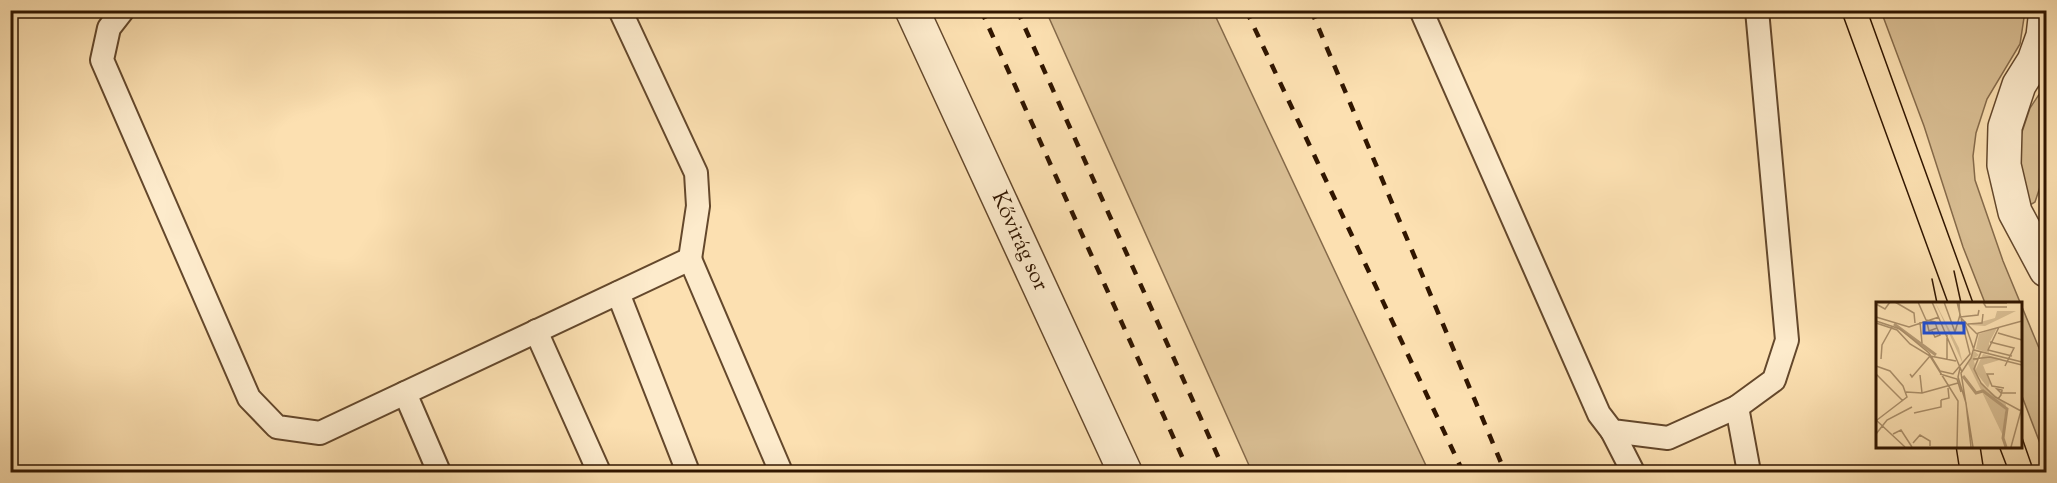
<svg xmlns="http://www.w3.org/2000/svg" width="2057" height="483" viewBox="0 0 2057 483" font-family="'Sorts Mill Goudy',serif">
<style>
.green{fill:#d9be93;stroke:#856a4a;stroke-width:1.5}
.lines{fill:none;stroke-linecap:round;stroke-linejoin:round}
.lane-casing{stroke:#64482c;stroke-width:26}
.street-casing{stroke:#64482c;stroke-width:36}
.lane{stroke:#fdebcc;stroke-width:22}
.street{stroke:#fdebcc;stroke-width:33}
.tram{stroke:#311600;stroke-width:1.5}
.rail{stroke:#311600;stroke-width:4.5;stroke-dasharray:10 10;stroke-linecap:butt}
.labels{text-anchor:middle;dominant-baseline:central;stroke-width:4.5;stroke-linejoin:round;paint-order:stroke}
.street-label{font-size:22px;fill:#311600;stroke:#fdebcc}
.inset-river{fill:none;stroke:#b79b75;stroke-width:3}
.inset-road{fill:none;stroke:#ab8f6a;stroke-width:1.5}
.view{fill:#1d4ed8;fill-opacity:0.15;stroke:#1d4ed8;stroke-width:3}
.inset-edge{fill:none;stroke:#311600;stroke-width:3}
</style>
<rect width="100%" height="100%" fill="#fce0b1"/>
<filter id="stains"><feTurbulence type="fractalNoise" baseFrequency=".00333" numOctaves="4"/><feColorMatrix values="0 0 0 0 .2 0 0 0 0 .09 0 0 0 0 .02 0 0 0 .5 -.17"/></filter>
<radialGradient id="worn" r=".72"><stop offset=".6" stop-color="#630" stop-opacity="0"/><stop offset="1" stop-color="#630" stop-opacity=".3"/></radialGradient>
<!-- green -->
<g class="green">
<polygon points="1046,11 1213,11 1429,472 1252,472"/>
<polygon points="1881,11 2025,11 2020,44 1987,99 1976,133 1973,156 1975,180 2003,261 2046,365 2046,459 2020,391 2020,303 1985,303 1963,247 1924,126"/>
<polygon points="2046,84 2046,169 2035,202 2030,205 2028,204 2022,196 2019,141 2030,108"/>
</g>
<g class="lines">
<defs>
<g id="lane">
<polyline points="123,10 109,28 102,60 249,398 277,427 320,433 690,259 698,206 696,173 620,10"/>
<polyline points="1421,10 1599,414 1612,431 1668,438 1737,407 1774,380 1787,340 1757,10"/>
<polyline points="690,259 781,472"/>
<polyline points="618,293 688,472"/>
<polyline points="536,331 599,472"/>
<polyline points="405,393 439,472"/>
<polyline points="1737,407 1749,472"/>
<polyline points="1612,431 1633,472"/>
</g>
<g id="street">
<path id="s1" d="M912 10 1125 472"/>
<polyline points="2046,10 2043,36 2034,61 2019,85 2005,127 2004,165 2015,212 2046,270"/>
</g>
</defs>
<!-- lane casing -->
<use href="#lane" class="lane-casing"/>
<!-- street casing -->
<use href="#street" class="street-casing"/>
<!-- lane -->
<use href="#lane" class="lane"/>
<!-- street -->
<use href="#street" class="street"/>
<!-- tram -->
<g class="tram">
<polyline points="1841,10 1948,303"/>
<polyline points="1867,10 1973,303"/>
<polyline points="1954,271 1961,303"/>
<polyline points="1932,279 1937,303"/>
<polyline points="2020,432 2034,472"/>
<polyline points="1956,446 1960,472"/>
<polyline points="1980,446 1984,472"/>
<polyline points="1999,446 2009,472"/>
</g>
<!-- rail -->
<g class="rail">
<polyline points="981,10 1189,472"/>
<polyline points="1017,10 1225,472"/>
<polyline points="1246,10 1463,472"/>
<polyline points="1311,10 1505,472"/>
</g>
</g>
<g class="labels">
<!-- street labels -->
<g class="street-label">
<text stroke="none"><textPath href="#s1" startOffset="255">Kővirág sor</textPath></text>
</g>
</g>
<!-- overview -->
<g transform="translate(1876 302)">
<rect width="146" height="146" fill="#fce0b1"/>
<path d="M59 0 83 46 87 62 81 49ZM121 9H140L109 24 94 23 119 16ZM121 26 113 41V51L100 47 103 32ZM98 49 103 53 97 57H103L98 59 103 80 130 102 127 134 106 90 115 98 105 88 92 62ZM107 52 127 57 107 63 114 81 112 86 99 69Z" fill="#d9be93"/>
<path class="inset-river" d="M18 22 60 53M87 74 100 91 107 89 131 107 127 136 130 145"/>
<path class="inset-road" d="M19 0 38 11 39 21M42 0 50 18M56 0 86 70M68 0 79 30 84 13M83 0 84 15 101 32M107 0 110 5H131M108 1H131M0 2 9 7 14 0M0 15 33 25 63 15M84 15 102 13 103 8M50 18 59 20 61 26 53 29 51 21M0 19 24 27 53 51 64 69 77 72 94 52 81 0M88 19 98 48 146 60M44 20 46 41M0 21 21 28 34 42 54 54 80 59M92 22 106 21 107 12M123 25 112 48 136 54M56 29 59 35 64 33 61 26M122 31 146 38M114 40 138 46 129 64M105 50 98 67 105 81 119 95 145 109M54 54 82 99 81 145M5 57 6 43 16 25M71 57V33M97 57 114 55 146 63M0 64 14 69 27 84 31 95 1 118M84 66 82 75 90 101 95 145M0 72 27 99M34 72 36 75 54 54M64 72 81 77 85 90M118 72H111L116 84 128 86M44 73 46 91M30 90 46 91 82 81M122 97 125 93V91L126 89V88L121 87 125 91H140M65 98 73 96 72 86M38 111 65 105V98M0 118 29 145M0 132 11 118 36 105M17 132 25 128 36 145M37 141 44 133 54 139V144M97 145 85 71 95 56 102 31 146 19M135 145 146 105"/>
<path class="view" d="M48 21H88V31H48Z"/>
<rect width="146" height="146" class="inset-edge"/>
</g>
<!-- margin -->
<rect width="2057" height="483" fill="none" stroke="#fce0b1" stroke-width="36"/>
<rect x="12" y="12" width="2033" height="459" fill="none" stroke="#311600" stroke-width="3"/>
<rect x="18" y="18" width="2021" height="447" fill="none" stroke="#311600" stroke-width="1.5"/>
<rect width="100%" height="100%" filter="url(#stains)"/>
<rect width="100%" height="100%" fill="url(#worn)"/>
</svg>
